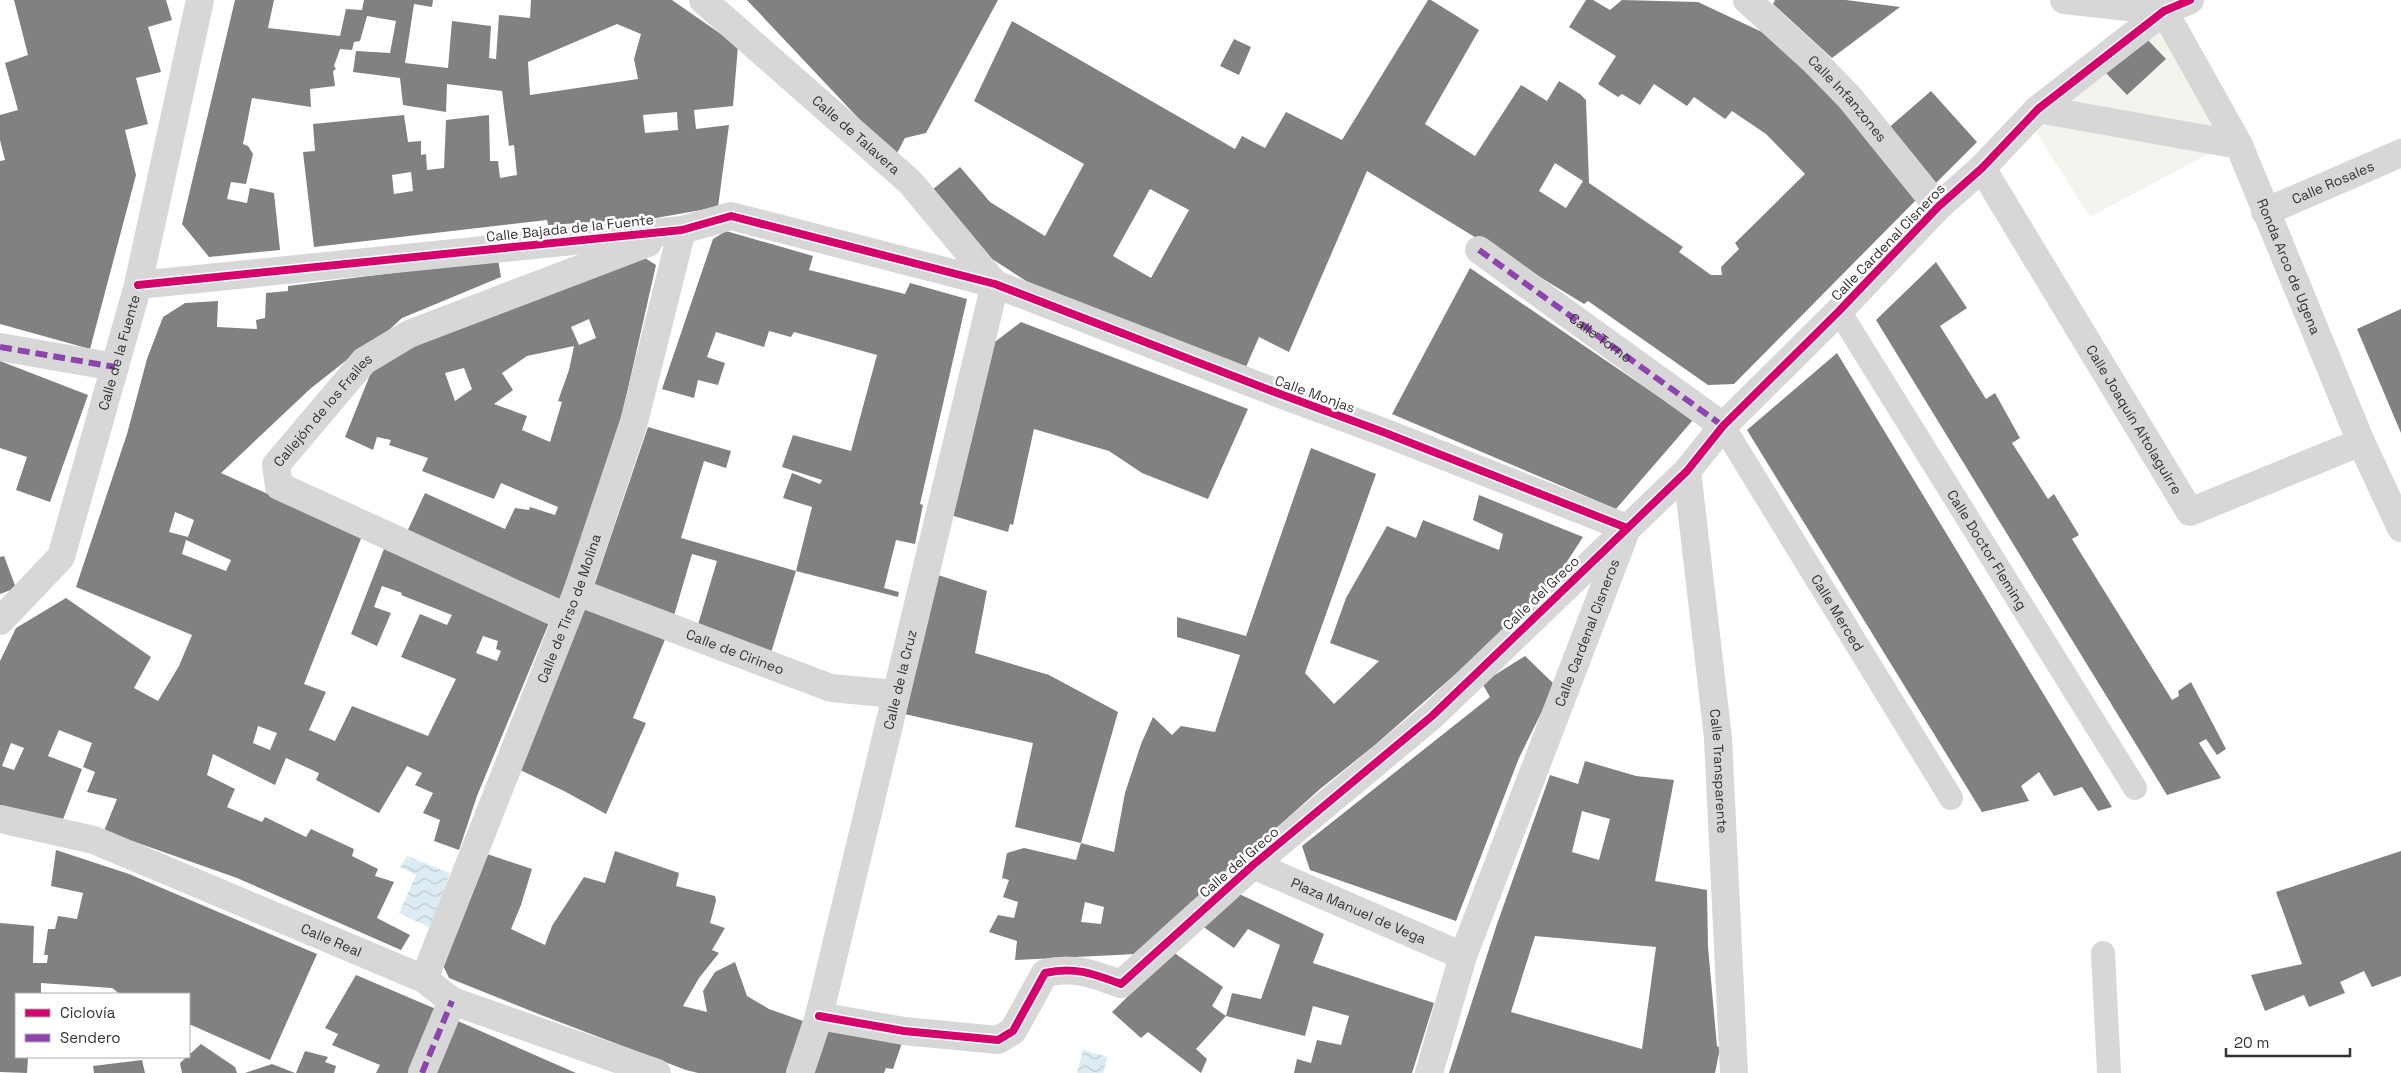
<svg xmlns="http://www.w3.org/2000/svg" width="2401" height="1073" viewBox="0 0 2401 1073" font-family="'Space Grotesk',sans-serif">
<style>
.green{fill:#f1f5ed}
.water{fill:url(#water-waves)}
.building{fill:#818181;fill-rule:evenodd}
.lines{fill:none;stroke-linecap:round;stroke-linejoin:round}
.service{stroke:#d7d7d7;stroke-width:24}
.pedestrian{stroke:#d7d7d7;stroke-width:28}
.minor{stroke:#d7d7d7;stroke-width:28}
.quiet{stroke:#8e44ad;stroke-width:6;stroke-dasharray:12 6;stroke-linecap:butt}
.cycleway-casing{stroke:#fff;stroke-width:11}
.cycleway{stroke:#d6006c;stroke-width:8}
.labels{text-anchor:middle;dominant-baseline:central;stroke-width:5;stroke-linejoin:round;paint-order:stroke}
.street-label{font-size:14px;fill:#333;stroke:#fff}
</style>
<defs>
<pattern id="water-waves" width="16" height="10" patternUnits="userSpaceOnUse" patternTransform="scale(1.25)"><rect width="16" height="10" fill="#ddebf3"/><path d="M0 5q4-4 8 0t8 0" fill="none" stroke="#becad1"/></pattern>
</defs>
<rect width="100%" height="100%" fill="#fff"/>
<!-- green -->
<polygon class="green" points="2157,26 2227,144 2090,217 2033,127"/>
<!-- water -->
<g class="water">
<polygon points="407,856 450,873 431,928 399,913 416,875 400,867"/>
<polygon points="1083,1050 1108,1057 1103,1073 1077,1073"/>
</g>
<!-- building -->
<g class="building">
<polygon points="14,0 166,0 172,20 148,27 161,72 136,78 148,124 125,130 136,175 90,349 0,324 0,161 5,160 0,140 0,115 18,110 5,63 28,55"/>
<path d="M235 0H274L268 28 340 36 346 9 362 10 364 0H433L432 7 414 4 405 63 448 68 452 21 491 26 489 58 496 59 499 15 530 18 531 0H672L738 46 733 106 694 110 696 129 729 125 718 207 656 218 548 225 547 220 314 247 303 152 315 151 313 124 404 115 408 142 421 141V155L426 154 427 170 444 168 446 120 489 115 490 161H498L500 178 517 175 514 145 509 146 502 91 447 84 446 112 403 105 400 78 353 72 356 51 390 53 396 21 367 16 360 41 354 42 352 50 340 49 334 66 336 69 333 71 335 86 310 89 311 107 252 98 243 144 248 146 253 154 246 184 231 182 227 199 247 203 250 188 274 193 280 250 209 257 182 224ZM617 24 641 34 634 59 638 79 530 95 528 62ZM677 112 678 130 645 133 643 115ZM411 172 413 191 394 194 392 175Z"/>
<polygon points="747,0 998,0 926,133 905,138 895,157"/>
<path d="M1428 0H1431L1479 30 1425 124 1475 156 1521 85 1547 101 1559 81 1580 94 1586 100 1589 183 1683 247 1679 252 1711 275H1722L1721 267 1739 249 1735 243 1805 174 1766 134 1732 111 1725 119 1694 97 1687 106 1654 84 1640 105 1622 94 1618 97 1598 84 1616 56 1569 27 1586 0H1593L1610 10 1622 0 1698 2 1779 40 1841 96 1918 198 1734 384 1708 385 1588 301 1584 304 1367 171 1289 352 1259 337 1246 367 1040 290 986 255 932 190 960 167 990 202 1045 236 1084 164 974 101 1012 21 1235 149 1242 136 1265 148 1286 112 1342 140ZM1555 163 1583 181 1566 208 1539 191ZM1150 189 1189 210 1151 278 1113 256Z"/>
<polygon points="1775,0 1846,0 1900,7 1832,58 1773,4"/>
<polygon points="2144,36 2166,59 2127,95 2105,72"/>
<polygon points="1234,39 1251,47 1239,75 1220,66"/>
<polygon points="1931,91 1977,142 1936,183 1885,131"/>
<polygon points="726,231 813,256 809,270 905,294 910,283 967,299 920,504 923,505 915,544 896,540 884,588 899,592 898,597 796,571 812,507 783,498 792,473 820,484 822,480 782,467 793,435 851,451 877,355 794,332 791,337 769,331 764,347 716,332 707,357 725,363 718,385 698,380 694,398 662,389 713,239"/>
<path d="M645 258 656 265 622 415 559 605 406 534 425 493 505 529 515 508 529 510 530 507 555 515 558 507 501 483 494 499 422 471 428 458 389 445 391 440 377 437 373 450 345 437 372 370 423 338ZM589 319 596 338 579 345 571 327ZM574 346 569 370 558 401 562 402 550 442 522 430 527 416 494 404 513 390 502 373 527 356ZM464 368 472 389 455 401 445 373Z"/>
<path d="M498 260 501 277 402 318 390 329 389 334 353 355 310 389 221 473 362 536 304 684 326 692 309 730 335 741 352 706 428 736 456 679 401 657 420 614 447 625 452 615 401 595 402 593 382 586 374 607 391 613 377 646 351 634 384 549 551 618 477 796 459 850 434 841 440 820 423 813 433 793 415 785 422 773 407 766 379 813 316 780 319 773 286 758 275 785 213 754 207 775 235 789 227 807 262 822 265 817 306 837 311 829 354 849 352 856 378 869 375 876 394 882 377 918 410 935 401 950 237 878 104 831 117 799 87 792 95 772 83 767 92 743 59 730 48 756 82 769 62 822 0 806V661L16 628 66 598 151 657 134 688 158 701 179 666 192 635 76 587 127 434 147 359 163 317 185 303 218 301 217 327 257 329 256 320 265 318 266 293 288 291V286ZM175 512 194 520 188 537 169 532ZM186 540 231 560 226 571 182 554ZM483 636 498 641 496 649 501 651 497 661 476 653ZM258 726 277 733 270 750 253 743ZM11 743 24 748 14 770 2 766Z"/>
<polygon points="1936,262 1967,308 1940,326 1986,399 1995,393 2020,438 2012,443 2048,499 2054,494 2079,535 2072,539 2172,700 2179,696 2178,691 2191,682 2226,749 2217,755 2206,739 2199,743 2221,778 2167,795 1876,320"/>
<polygon points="1470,268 1693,420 1616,509 1392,414"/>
<polygon points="2401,309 2401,433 2357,329"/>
<polygon points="1021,322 1248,409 1208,499 1142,473 1109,451 1034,429 1013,525 1010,524 1008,532 947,514 987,348"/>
<polygon points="1837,353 2112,807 2098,811 2082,787 2054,796 2039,772 2021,786 2029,801 1982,812 1747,430"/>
<polygon points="0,361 88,395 50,502 16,490 27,457 0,448"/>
<polygon points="648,427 731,451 726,468 704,461 681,538 796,571 770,656 697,628 717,561 692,554 673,619 593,589"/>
<path d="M1311 448 1376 474 1305 673 1334 704 1379 661 1330 643 1346 598 1387 526 1416 538 1423 520 1499 550 1503 534 1473 520 1479 495 1583 537 1557 577 1458 672 1375 745 1320 789 1136 954 1015 960 1017 941 989 932 998 915 1014 918 1018 902 1003 897 1009 880 1002 878 1007 853 1024 848 1076 860 1081 843 1114 852 1125 793 1141 744 1153 717 1172 735 1181 726 1215 732 1240 655 1177 637V617L1246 636ZM1085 902 1104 907 1101 924 1081 922Z"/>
<polygon points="4,556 16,588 0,594 0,557"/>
<polygon points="935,574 987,591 975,653 1049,675 1118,712 1081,843 1015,827 1033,743 900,713"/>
<polygon points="586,604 666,637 633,718 646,723 606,814 564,791 514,767"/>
<polygon points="1525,656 1555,685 1519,758 1456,921 1310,870 1302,846 1490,697 1482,683"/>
<path d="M1585 761 1636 776 1674 780 1655 881 1707 890 1708 947 1717 1046 1720 1048 1715 1073H1449L1497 924 1550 775 1578 784ZM1582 811 1610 819 1599 860 1572 852ZM1535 936 1656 947 1642 1049 1511 1012Z"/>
<polygon points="56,850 129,874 317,954 270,1060 189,1024 189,994 120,994 112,988 41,983 41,994 16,994 16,1057 32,1057 28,1058 27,1073 0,1072 0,923 34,926 33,963 47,963 48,955 44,955 48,929 55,929 58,916 77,919 83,893 51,886"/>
<polygon points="615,851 679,873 676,886 715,896 716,901 710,923 725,928 712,950 719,953 699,978 683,1006 707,1012 703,991 715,972 735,962 747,996 769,1009 803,1021 789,1073 698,1073 686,1070 541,1015 449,978 442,963 481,852 532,869 521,905 511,929 545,945 552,926 584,877 605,883"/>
<polygon points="2401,851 2401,976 2372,987 2364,971 2340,982 2345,993 2309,1007 2304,995 2265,1011 2251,975 2302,964 2276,892"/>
<polygon points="1235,892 1324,934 1313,963 1434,1003 1412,1073 1294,1073 1297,1059 1311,1063 1317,1040 1341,1045 1349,1016 1313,1006 1305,1036 1226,1016 1232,993 1261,999 1280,945 1248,929 1234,948 1202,926"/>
<polygon points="1173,952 1223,987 1212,1006 1226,1016 1196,1049 1207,1059 1201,1073 1148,1032 1141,1038 1112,1012"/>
<polygon points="356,975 443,1012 415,1073 376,1073 380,1065 332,1045 338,1034 325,1028"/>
<polygon points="451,1018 553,1063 576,1073 427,1073"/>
<polygon points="827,1023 903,1040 893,1069 886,1068 884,1073 810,1073"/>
<polygon points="201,1044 235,1067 237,1073 182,1073 180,1063"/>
<polygon points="305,1051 328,1057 325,1062 336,1066 334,1073 296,1073"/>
<polygon points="142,1060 145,1073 94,1073 93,1066"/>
<polygon points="272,1064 295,1073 245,1073"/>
</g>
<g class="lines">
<!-- service -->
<g class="service">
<path id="s1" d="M1839 311 2135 788"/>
<path id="s2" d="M1723 426 1951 798"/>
<polyline points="2103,953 2109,1073"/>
</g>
<!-- pedestrian -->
<g class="pedestrian">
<polyline points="1479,250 1723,426"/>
<polyline points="0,347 115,367"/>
<polyline points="422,1073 452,1001"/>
</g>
<!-- minor -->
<g class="minor">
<path id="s3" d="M703 0 910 182 995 284"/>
<path id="s4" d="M1747 0 1814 61 1850 98 1938 207"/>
<polyline points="2064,0 2164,11"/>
<path id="s5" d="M2164 11 2239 145 2361 442 2401 528"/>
<polyline points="2038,109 2239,145"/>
<path id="s6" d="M1982 168 2190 512 2361 442"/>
<path id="s7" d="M2265 212 2401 153"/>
<polyline points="138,285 682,230 731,216 995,284 1272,391 1383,432 1627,528"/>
<path id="s8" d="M1687 471 1718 738 1734 1073"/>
<path id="s9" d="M577 592 831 688 896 694"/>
<path id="s10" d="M566 617 279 486 276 465 364 361 409 334 648 243"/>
<path id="s11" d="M0 621 61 557 138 285 200 0"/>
<path id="s12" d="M0 819 94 840 424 979 452 1001 657 1073"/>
<path id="s13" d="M1253 865 1463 956"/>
<path id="s14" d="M424 979 577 592 634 422 682 230"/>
<path d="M819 1016 904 1031 998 1040 1013 1031 1045 973C1074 966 1094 974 1121 984L1253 865 1432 716 1687 471 1723 426 1839 311 1938 207 1982 168 2038 109 2164 11 2190 0"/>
<path id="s15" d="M800 1073 819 1016 995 284"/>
<path id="s16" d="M1429 1073 1463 956 1624 536"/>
</g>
<!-- quiet -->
<g class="quiet">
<path id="s17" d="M1479 250 1723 426"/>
<polyline points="0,347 115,367"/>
<polyline points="422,1073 452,1001"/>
</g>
<defs>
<g id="cycleway">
<polyline points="138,285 682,230 731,216 995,284 1272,391 1383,432 1627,528"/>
<path d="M819 1016 904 1031 998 1040 1013 1031 1045 973C1074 966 1094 974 1121 984L1253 865 1432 716 1687 471 1723 426 1839 311 1938 207 1982 168 2038 109 2164 11 2190 0"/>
</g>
</defs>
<!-- cycleway casing -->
<use href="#cycleway" class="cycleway-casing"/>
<!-- cycleway -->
<use href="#cycleway" class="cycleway"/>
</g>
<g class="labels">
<!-- street labels -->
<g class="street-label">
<text stroke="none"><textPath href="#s4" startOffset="141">Calle Infanzones</textPath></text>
<text stroke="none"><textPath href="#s3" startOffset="204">Calle de Talavera</textPath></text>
<text stroke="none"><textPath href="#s7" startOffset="74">Calle Rosales</textPath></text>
<text transform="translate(570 228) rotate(-6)">Calle Bajada de la Fuente</text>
<text transform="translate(1888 242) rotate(-46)">Calle Cardenal Cisneros</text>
<text stroke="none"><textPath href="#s5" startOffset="285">Ronda Arco de Ugena</textPath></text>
<text stroke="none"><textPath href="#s17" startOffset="150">Calle Torno</textPath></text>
<text stroke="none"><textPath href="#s11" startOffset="301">Calle de la Fuente</textPath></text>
<text transform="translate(1315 394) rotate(20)">Calle Monjas</text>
<text stroke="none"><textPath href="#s10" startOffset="409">Callejón de los Frailes</textPath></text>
<text stroke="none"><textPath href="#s6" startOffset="294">Calle Joaquín Altolaguirre</textPath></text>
<text stroke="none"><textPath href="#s1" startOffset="281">Calle Doctor Fleming</textPath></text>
<text transform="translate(1541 593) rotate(-44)">Calle del Greco</text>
<text stroke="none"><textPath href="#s14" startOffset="398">Calle de Tirso de Molina</textPath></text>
<text stroke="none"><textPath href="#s2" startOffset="219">Calle Merced</textPath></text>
<text stroke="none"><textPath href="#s16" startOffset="468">Calle Cardenal Cisneros</textPath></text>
<text stroke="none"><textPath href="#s9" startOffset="169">Calle de Cirineo</textPath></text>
<text stroke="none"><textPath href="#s15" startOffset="406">Calle de la Cruz</textPath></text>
<text stroke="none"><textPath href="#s8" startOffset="302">Calle Transparente</textPath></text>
<text transform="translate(1239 862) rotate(-41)">Calle del Greco</text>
<text stroke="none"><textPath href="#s13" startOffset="115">Plaza Manuel de Vega</textPath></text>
<text stroke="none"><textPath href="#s12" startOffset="354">Calle Real</textPath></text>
</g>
</g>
<!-- legend -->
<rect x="15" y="993" width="175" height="65" fill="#ffffff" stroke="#adadad"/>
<rect x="25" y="1009" width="25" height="8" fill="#d6006c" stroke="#adadad"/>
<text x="60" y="1018" font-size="15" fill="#333333">Ciclovía</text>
<rect x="25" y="1034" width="25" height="8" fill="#8e44ad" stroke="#adadad"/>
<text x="60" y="1043" font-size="15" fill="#333333">Sendero</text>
<!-- scale -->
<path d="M2226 1048v8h124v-8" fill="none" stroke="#333333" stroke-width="2.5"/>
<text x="2234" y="1048" font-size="15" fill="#333333" stroke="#ffffff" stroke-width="4" paint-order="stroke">20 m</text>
</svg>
